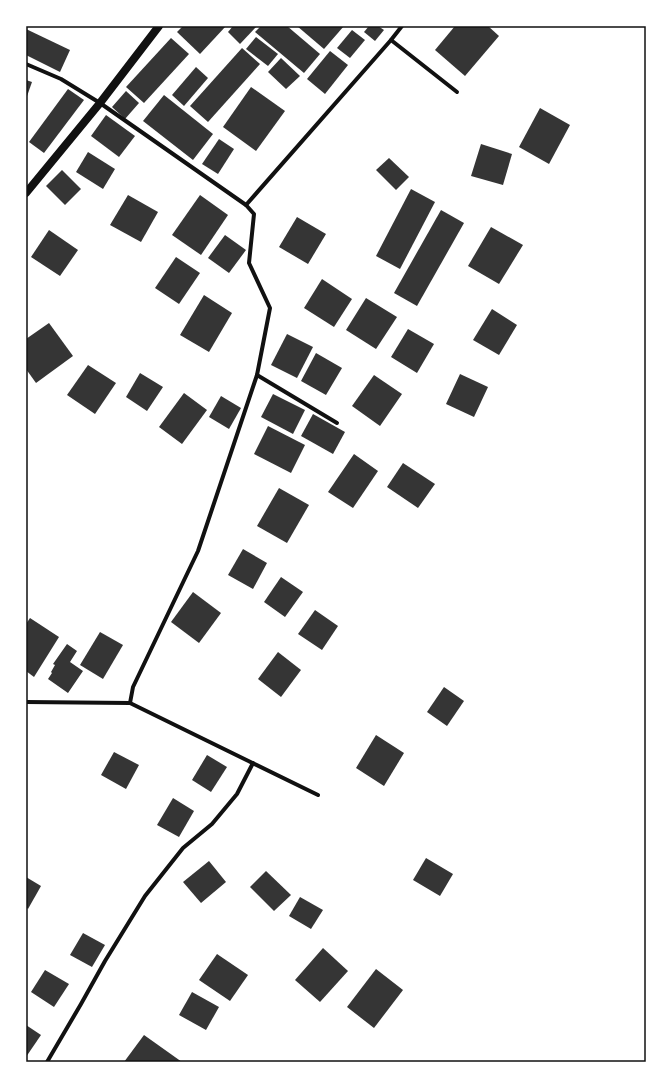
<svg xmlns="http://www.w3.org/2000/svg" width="672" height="1088" viewBox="0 0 672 1088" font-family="Inter,sans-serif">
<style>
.building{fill:#353535}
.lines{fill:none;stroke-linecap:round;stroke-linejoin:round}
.minor{stroke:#111;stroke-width:4}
.secondary{stroke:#111;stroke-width:8}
.neatline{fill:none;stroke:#111;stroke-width:1.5}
</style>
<rect width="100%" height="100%" fill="#fff"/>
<!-- building -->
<g class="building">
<polygon points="183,26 226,26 200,54 177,32"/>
<polygon points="233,26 257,26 240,44 228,32"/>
<polygon points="261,26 287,26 320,54 304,73 255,32"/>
<polygon points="297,26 344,26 324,49"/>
<polygon points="369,26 378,26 384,30 375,41 364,32"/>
<polygon points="455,26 488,26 499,36 465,76 435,50"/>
<polygon points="26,29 70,50 60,72 26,55"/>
<polygon points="352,30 365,40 350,58 337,48"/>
<polygon points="256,37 278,54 268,66 246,49"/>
<polygon points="171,38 189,54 144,103 126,87"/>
<polygon points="242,48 260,64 208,122 190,106"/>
<polygon points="330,51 348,65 325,94 307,79"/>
<polygon points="281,58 300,76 286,89 268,72"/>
<polygon points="196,67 208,78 184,106 172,95"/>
<polygon points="26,80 32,82 26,99"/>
<polygon points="251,87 285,111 256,151 223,127"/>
<polygon points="68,89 84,100 44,153 29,142"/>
<polygon points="126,91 139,103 125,119 112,107"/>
<polygon points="164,95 213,134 193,160 143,121"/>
<polygon points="540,108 570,125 549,164 519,147"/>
<polygon points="106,115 135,136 119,157 91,136"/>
<polygon points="219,139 234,149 218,174 202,164"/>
<polygon points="481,144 512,154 503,185 471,176"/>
<polygon points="88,152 115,169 103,189 76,172"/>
<polygon points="389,158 409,177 396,190 376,170"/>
<polygon points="62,170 81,189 65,205 46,186"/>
<polygon points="411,189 435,202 400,269 376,256"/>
<polygon points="128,195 158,212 141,242 110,225"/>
<polygon points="200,195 228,215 201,255 172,235"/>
<polygon points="441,210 464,223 417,306 394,293"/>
<polygon points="297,217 326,234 308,264 279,247"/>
<polygon points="491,227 523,245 499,284 468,266"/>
<polygon points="49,230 78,250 60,276 31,257"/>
<polygon points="225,235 246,250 229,273 208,258"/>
<polygon points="176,257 200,273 179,304 155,288"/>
<polygon points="322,279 352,299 334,327 304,308"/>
<polygon points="204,295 232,313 209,352 180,335"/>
<polygon points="366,298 397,317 376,349 346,330"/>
<polygon points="492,309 517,325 499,355 473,340"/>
<polygon points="49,323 73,356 36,383 26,369 26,339"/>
<polygon points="408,329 434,344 417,373 391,357"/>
<polygon points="287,334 313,347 297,378 271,365"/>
<polygon points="316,353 342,368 326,395 301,381"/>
<polygon points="88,365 116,383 95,414 67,395"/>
<polygon points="140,373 163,387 147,411 126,397"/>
<polygon points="460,374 488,387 474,417 446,404"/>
<polygon points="374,375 402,394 380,426 352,406"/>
<polygon points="184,393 207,410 182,444 159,427"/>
<polygon points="273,394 305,410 293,434 261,417"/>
<polygon points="221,396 241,408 229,429 209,417"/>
<polygon points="313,414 345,432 333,454 301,436"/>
<polygon points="268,426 305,445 291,473 254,454"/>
<polygon points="354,454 378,471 353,508 328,492"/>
<polygon points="403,463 435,484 418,508 387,487"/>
<polygon points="279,488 309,505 287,543 257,526"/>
<polygon points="243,549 267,563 253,589 228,575"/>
<polygon points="281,577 303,592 285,617 264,602"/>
<polygon points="193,592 221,613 199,643 171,622"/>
<polygon points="315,610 338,626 322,650 298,634"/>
<polygon points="30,618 59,637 34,677 26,671 26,624"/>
<polygon points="100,632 123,645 103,679 80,665"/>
<polygon points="67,644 77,651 70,662 83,671 68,693 48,679 52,673 51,672 55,665 53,664"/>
<polygon points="278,652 301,670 281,697 258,679"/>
<polygon points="444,687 464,701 447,726 427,712"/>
<polygon points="376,735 404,753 384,786 356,768"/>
<polygon points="114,752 139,765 126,789 101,775"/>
<polygon points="207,755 227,767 211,792 192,780"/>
<polygon points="173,798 194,811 179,837 157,825"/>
<polygon points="426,858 453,874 440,896 413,880"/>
<polygon points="209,861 226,882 201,903 183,882"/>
<polygon points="266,871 291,895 274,911 250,887"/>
<polygon points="26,877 41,886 28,909 26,907"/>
<polygon points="300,897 323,910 311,929 289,916"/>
<polygon points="83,933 105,945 92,967 70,955"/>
<polygon points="323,948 348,971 320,1002 295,980"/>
<polygon points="217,954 248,975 230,1001 199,980"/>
<polygon points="376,969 403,990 374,1028 347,1007"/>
<polygon points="45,970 69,984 54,1007 31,992"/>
<polygon points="192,992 219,1007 206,1030 179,1015"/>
<polygon points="26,1025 41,1035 26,1057"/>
<polygon points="144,1035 182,1062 124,1062"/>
</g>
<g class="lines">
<!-- minor -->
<g class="minor">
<polyline points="391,40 457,92"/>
<polyline points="26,64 61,79 100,103 246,205 254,214 249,263 270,308 257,375 198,551 133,687 130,703"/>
<polyline points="246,205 391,40 402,26"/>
<polyline points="257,375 337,423"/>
<polyline points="26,702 130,703 318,795"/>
<polyline points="47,1062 81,1004 105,961 145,896 183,848 212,824 237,794 253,763"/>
</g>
<!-- secondary -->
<polyline class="secondary" points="26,193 100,103 159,26"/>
</g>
<!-- border -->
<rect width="672" height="1088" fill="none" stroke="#ffffff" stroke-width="54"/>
<rect x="27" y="27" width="618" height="1034" class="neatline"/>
</svg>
